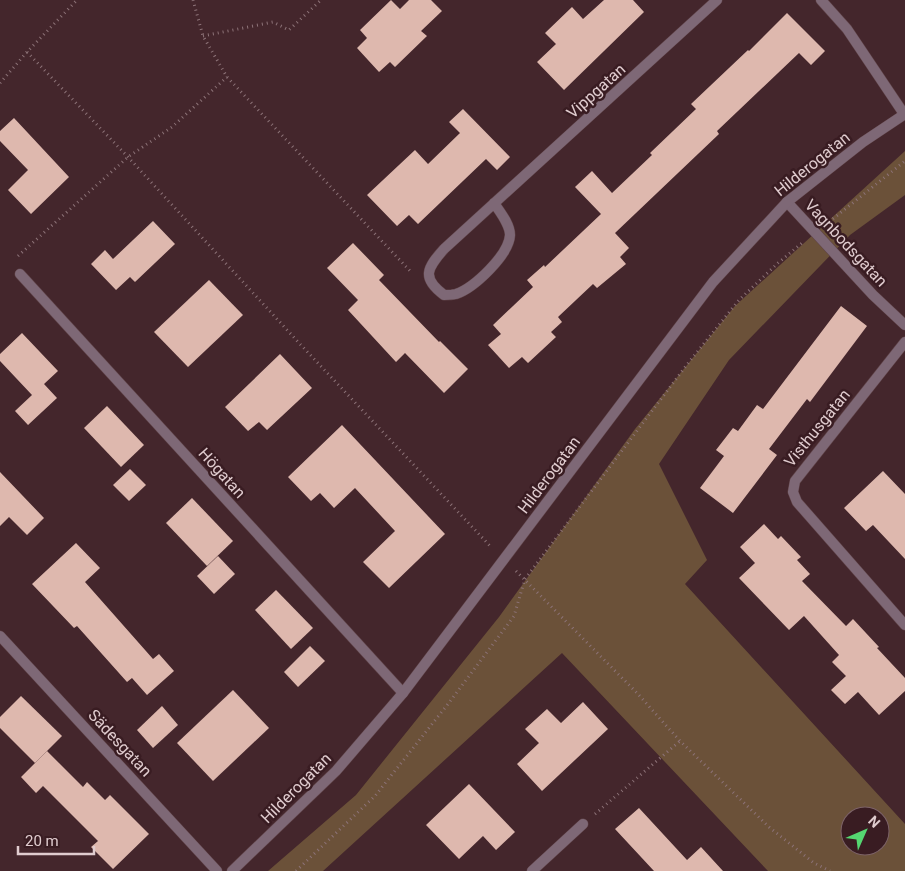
<svg xmlns="http://www.w3.org/2000/svg" width="905" height="871" viewBox="0 0 905 871" font-family="Roboto,sans-serif">
<style>
.green{fill:#6b5139;fill-rule:evenodd}
.building{fill:#deb8ae}
.lines{fill:none;stroke-linecap:round;stroke-linejoin:round}
.street-casing{stroke:#604449;stroke-width:11}
.path{stroke:#8d7378;stroke-width:3;stroke-dasharray:1 4;stroke-linecap:butt}
.street{stroke:#7e6876;stroke-width:10}
.labels{text-anchor:middle;dominant-baseline:central;stroke-width:5;stroke-linejoin:round;paint-order:stroke}
.street-label{font-size:16px;fill:#e0cccf;stroke:#391c22}
</style>
<rect width="100%" height="100%" fill="#44262c"/>
<!-- green -->
<path class="green" d="M905 151V195L850 235 729 360 659 464 707 560 685 584 905 824V871H768L562 653 323 871H268L356 795 499 617 635 429 735 306ZM850 816H880V846H850Z"/>
<!-- building -->
<g class="building">
<polygon points="391,0 400,9 409,0 431,0 442,11 421,31 427,36 395,67 390,62 379,72 357,48 367,38 360,30"/>
<polygon points="604,0 633,0 644,12 564,90 537,62 556,44 545,33 572,7 583,19"/>
<polygon points="787,13 825,51 811,65 799,53 717,131 719,134 615,233 629,248 620,257 626,264 597,288 593,284 558,317 562,322 551,332 556,337 528,363 522,357 509,368 488,345 501,334 493,325 533,287 527,280 544,265 545,267 601,214 575,187 592,171 612,193 652,155 650,153 696,109 691,104 748,50 749,51"/>
<polygon points="463,109 510,157 497,170 486,159 418,224 409,215 397,226 367,195 415,150 428,164 460,133 449,122"/>
<polygon points="14,118 69,177 31,214 8,190 28,170 0,141 0,131"/>
<polygon points="153,221 175,244 135,282 130,277 116,290 91,264 105,250 113,259"/>
<polygon points="353,243 384,275 379,280 439,342 440,341 468,369 444,393 405,353 396,362 348,310 358,300 327,268"/>
<polygon points="209,280 243,315 188,367 154,332"/>
<polygon points="841,306 867,326 810,402 807,399 769,449 777,455 733,513 700,488 724,456 716,450 733,428 738,431 757,405 763,409"/>
<polygon points="22,333 58,371 44,384 57,398 28,425 15,411 32,395 0,361 0,354"/>
<polygon points="280,354 312,388 267,430 259,422 248,431 225,407"/>
<polygon points="107,406 144,445 121,467 84,428"/>
<polygon points="342,425 445,534 389,588 363,562 395,531 355,488 334,508 320,493 311,501 288,477"/>
<polygon points="130,469 146,485 129,501 113,485"/>
<polygon points="883,471 905,494 905,559 873,525 866,531 844,508"/>
<polygon points="0,472 44,518 27,535 9,517 0,526"/>
<polygon points="192,498 233,541 207,566 166,523"/>
<polygon points="764,524 778,539 781,536 801,557 797,560 810,574 802,581 846,626 853,619 879,647 877,648 905,678 905,691 879,715 858,692 845,704 831,690 846,676 832,662 839,655 804,616 789,630 739,578 755,563 740,547"/>
<polygon points="76,543 100,568 85,582 153,659 159,654 174,671 147,695 132,678 127,682 77,626 74,628 32,584"/>
<polygon points="218,556 235,574 214,594 197,576"/>
<polygon points="276,590 313,628 291,649 255,610"/>
<polygon points="310,646 325,661 298,687 284,672"/>
<polygon points="233,690 269,728 213,781 177,743"/>
<polygon points="21,696 62,736 35,763 0,728 0,717"/>
<polygon points="583,702 608,729 542,791 517,764 539,743 525,729 547,709 561,723"/>
<polygon points="162,706 178,725 153,748 137,730"/>
<polygon points="47,751 83,787 87,782 105,800 110,795 149,834 113,869 91,847 98,841 43,786 36,793 21,777"/>
<polygon points="469,784 515,832 496,850 483,836 459,859 426,825"/>
<polygon points="639,808 687,860 701,847 723,871 654,871 615,829"/>
</g>
<g class="lines">
<defs>
<g id="street">
<polyline points="821,0 847,29 904,114"/>
<polyline points="787,202 873,295 905,325"/>
<path d="M494 203C500 212 510 224 510 235 509 255 474 288 456 294 452 295 448 295 444 295 421 278 427 268 444 249L717 0"/>
<polyline points="20,274 403,693"/>
<polyline points="905,342 795,481 793,492 797,502 905,625"/>
<polyline points="0,636 217,871"/>
<polyline points="232,871 336,771 403,693 713,282 787,202 863,142 905,114"/>
<polyline points="532,871 583,824"/>
</g>
</defs>
<!-- street casing -->
<use href="#street" class="street-casing"/>
<!-- path -->
<g class="path">
<polyline points="193,0 203,36 227,77 412,273"/>
<polyline points="203,36 273,22 289,30 321,0"/>
<polyline points="27,52 128,157 300,344 492,548"/>
<polyline points="0,83 27,52 77,0"/>
<polyline points="829,222 905,161"/>
<polyline points="18,256 128,157 172,127 227,77"/>
<polyline points="516,571 637,693 680,741 769,827 814,863 830,871"/>
<polyline points="595,814 680,741"/>
<polyline points="296,871 375,796 448,704 514,616 525,579 689,362 739,300 778,263 802,243"/>
</g>
<!-- street -->
<use href="#street" class="street"/>
</g>
<g class="labels">
<!-- street labels -->
<g class="street-label">
<text transform="translate(596 91) rotate(-42)">Vippgatan</text>
<text transform="translate(812 164) rotate(-39)">Hilderogatan</text>
<text transform="translate(846 243) rotate(47)">Vagnbodsgatan</text>
<text transform="translate(817 428) rotate(-51)">Visthusgatan</text>
<text transform="translate(222 473) rotate(48)">Högatan</text>
<text transform="translate(549 475) rotate(-53)">Hilderogatan</text>
<text transform="translate(120 743) rotate(47)">Sädesgatan</text>
<text transform="translate(296 788) rotate(-45)">Hilderogatan</text>
</g>
</g>
<!-- north arrow -->
<g transform="translate(865 831) rotate(45)"><circle r="24" fill="#391c22" stroke="#7c6267"/>
<path d="M0-4L9 19L0 12L-9 19Z" fill="#55d671"/>
<text y="-8" font-size="14" font-weight="bold" text-anchor="middle" fill="#e0cccf">N</text>
</g>
<!-- scale -->
<path d="M18 846v8h76v-8" fill="none" stroke="#e0cccf" stroke-width="2.5"/>
<text x="25" y="846" font-size="15" fill="#e0cccf" stroke="#391c22" stroke-width="4" paint-order="stroke">20 m</text>
</svg>
